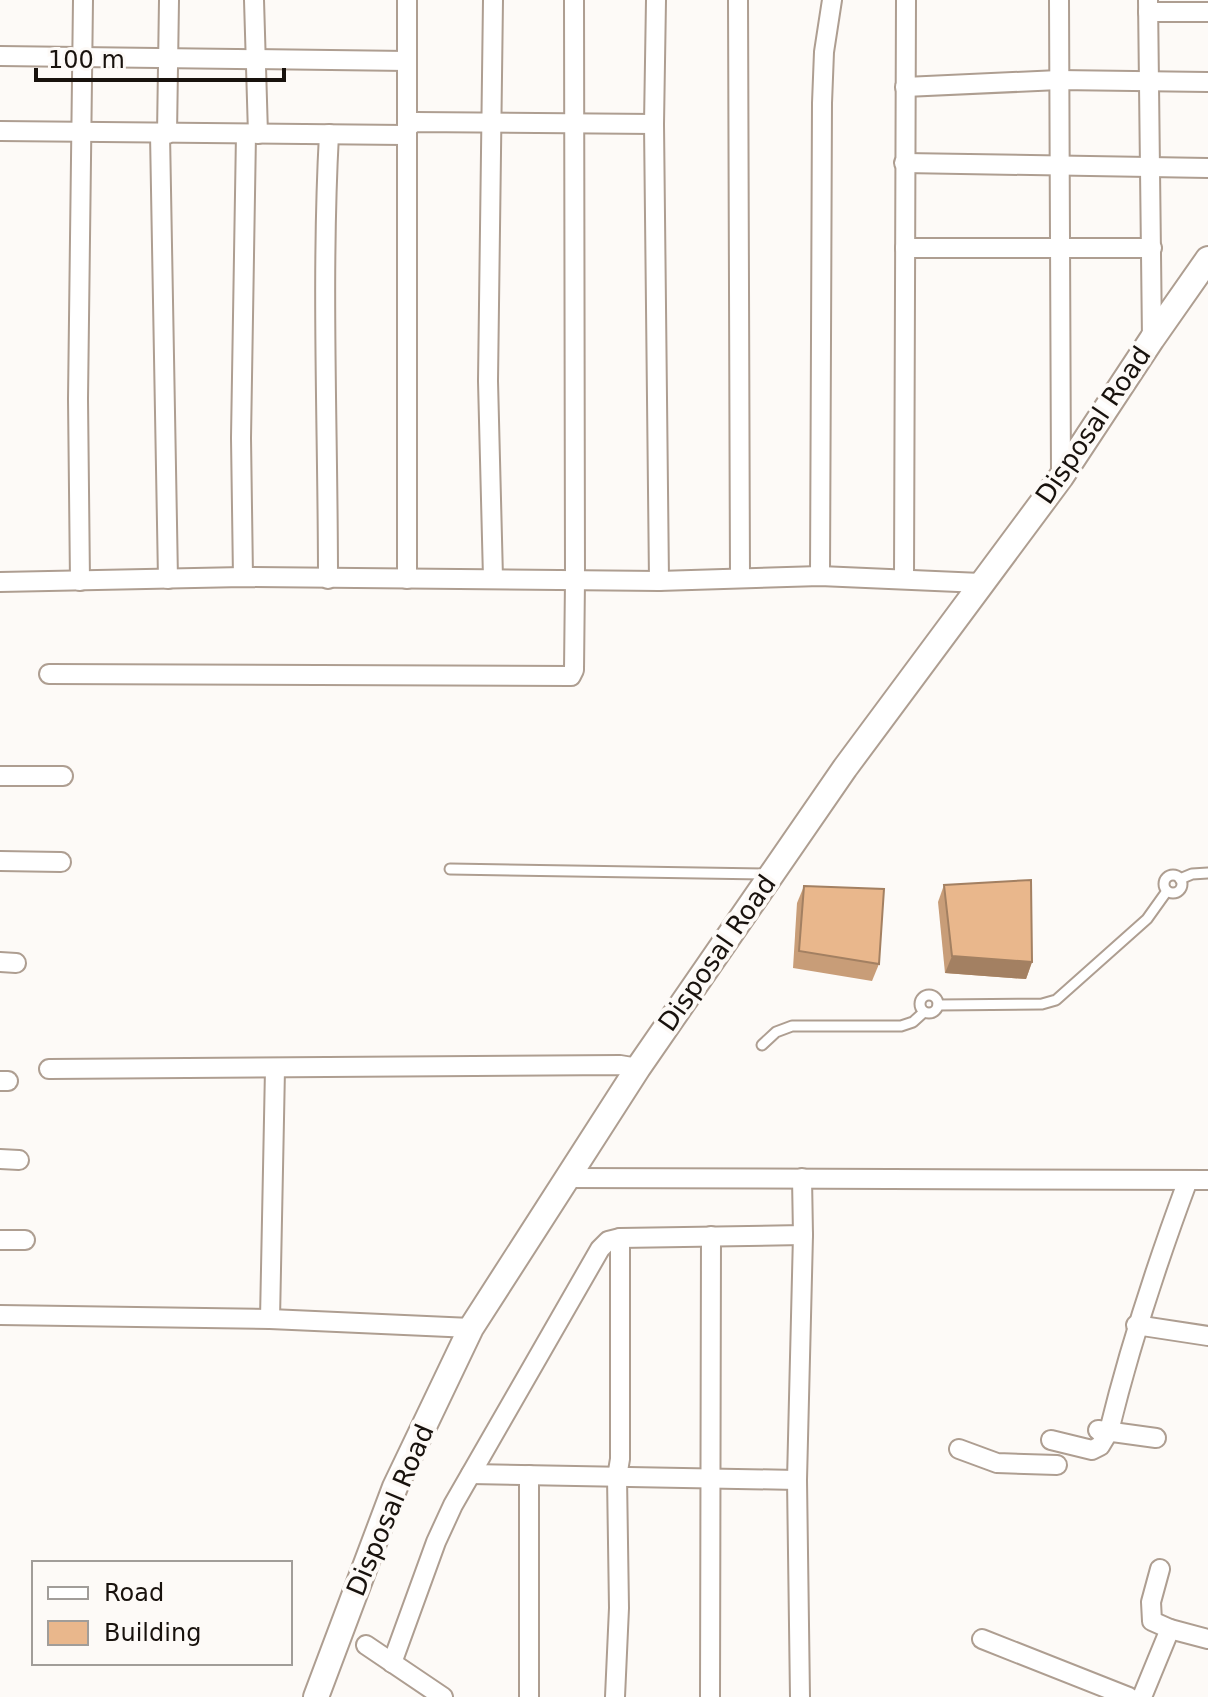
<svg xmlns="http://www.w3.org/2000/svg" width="1208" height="1697" viewBox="0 0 1208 1697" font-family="'DejaVu Sans',sans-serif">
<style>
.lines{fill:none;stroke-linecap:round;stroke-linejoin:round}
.service-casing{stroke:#ae9e91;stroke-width:13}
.minor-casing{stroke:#ae9e91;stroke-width:22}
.tertiary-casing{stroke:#ae9e91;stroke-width:28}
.service{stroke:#fff;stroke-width:9}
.minor{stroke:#fff;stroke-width:18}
.tertiary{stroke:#fff;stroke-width:24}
.wall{fill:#c89d78}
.shaded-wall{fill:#a38062}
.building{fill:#e9b78c;stroke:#a38062;stroke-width:2}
.labels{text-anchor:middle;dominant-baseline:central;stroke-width:8;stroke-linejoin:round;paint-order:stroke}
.street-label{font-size:26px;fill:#18120d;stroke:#fdfaf7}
</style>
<rect width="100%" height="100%" fill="#fdfaf7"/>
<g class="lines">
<defs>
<g id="service">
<polyline points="450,869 767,874"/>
<circle cx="1173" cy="884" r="9"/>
<polyline points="1180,879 1192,874 1208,873"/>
<circle cx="929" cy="1004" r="9"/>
<polyline points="938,1005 1042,1004 1056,1000 1147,919 1167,891"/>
<polyline points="762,1045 776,1032 792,1026 901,1026 913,1022 924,1012"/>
</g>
<g id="minor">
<polyline points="254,0 258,134"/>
<polyline points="493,0 488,381 493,578"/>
<polyline points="656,0 654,124 659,581"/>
<polyline points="738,0 740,577"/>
<polyline points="1059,0 1061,477"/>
<polyline points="1148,0 1152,339"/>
<polyline points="1148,12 1208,12"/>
<polyline points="0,56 407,61"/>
<polyline points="905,87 1059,80 1208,82"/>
<polyline points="0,131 404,135 408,127 415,122 654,124"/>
<polyline points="160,134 168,579"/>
<polyline points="167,134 169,0"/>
<polyline points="904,163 1208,168"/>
<polyline points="905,248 1152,248"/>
<polyline points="820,576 822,103 824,52 832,0"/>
<polyline points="243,577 241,438 246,134"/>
<path d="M328 579C328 430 321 282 329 134"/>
<polyline points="407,579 407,0"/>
<polyline points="904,579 906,0"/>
<polyline points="80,581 78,399 83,0"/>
<polyline points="0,582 243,577 659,581 820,576 981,583"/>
<polyline points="49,674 571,676 574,670 575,580 574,0"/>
<polyline points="0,776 63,776"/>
<polyline points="0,861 61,862"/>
<polyline points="0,962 16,963"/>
<polyline points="49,1069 620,1065 638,1068"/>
<polyline points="0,1081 8,1081"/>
<polyline points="0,1159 19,1160"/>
<polyline points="567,1178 1208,1180"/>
<polyline points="0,1240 25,1240"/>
<polyline points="0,1315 270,1319 471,1328"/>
<polyline points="270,1319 275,1069"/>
<polyline points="1136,1325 1208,1336"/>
<polyline points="1098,1430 1156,1438"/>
<path d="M1051 1440 1092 1450 1100 1446 1109 1431C1130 1345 1157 1263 1188 1180"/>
<polyline points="959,1449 997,1463 1057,1465"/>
<polyline points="471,1474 797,1480"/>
<polyline points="529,1475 529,1697"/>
<polyline points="1160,1569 1151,1602 1152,1621 1170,1629 1208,1639"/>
<polyline points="982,1639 1129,1697"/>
<polyline points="366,1645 443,1697"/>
<polyline points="392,1663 436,1542 453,1505 600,1249 608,1241 620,1238 803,1235 802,1178"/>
<polyline points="615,1697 619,1608 617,1477 620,1459 620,1238"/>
<polyline points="710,1697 711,1236"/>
<polyline points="800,1697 797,1480 803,1235"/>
<polyline points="1142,1697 1170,1629"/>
</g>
<polyline id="tertiary" points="316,1697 395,1487 471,1328 638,1068 845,768 1061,477 1152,339 1208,259"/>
</defs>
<!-- service casing -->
<use href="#service" class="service-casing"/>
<!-- minor casing -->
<use href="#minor" class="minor-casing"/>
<!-- tertiary casing -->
<use href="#tertiary" class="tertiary-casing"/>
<!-- service -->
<use href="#service" class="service"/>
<!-- minor -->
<use href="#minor" class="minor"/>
<!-- tertiary -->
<use href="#tertiary" class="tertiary"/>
</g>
<!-- wall -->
<g class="wall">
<polygon points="944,885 1032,962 1026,979 945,973 938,902"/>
<polygon points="804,886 879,964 872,981 793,968 797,903"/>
</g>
<!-- shaded-wall -->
<polygon class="shaded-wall" points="952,956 1032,962 1026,979 945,973"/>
<!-- building -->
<g class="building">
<polygon points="1031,880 1032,962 952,956 944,885"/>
<polygon points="804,886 884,889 879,964 799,951"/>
</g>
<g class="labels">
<!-- street labels -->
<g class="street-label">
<text transform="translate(1093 425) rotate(-56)">Disposal Road</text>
<text transform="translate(717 953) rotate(-55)">Disposal Road</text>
<text transform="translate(390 1510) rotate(-67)">Disposal Road</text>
</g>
</g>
<!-- legend -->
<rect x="32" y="1561" width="260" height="104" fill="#fdfaf7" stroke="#a19d99" stroke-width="2"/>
<rect x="48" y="1587" width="40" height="12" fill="#ffffff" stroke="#a19d99" stroke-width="2"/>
<text x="104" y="1601" font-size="24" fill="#18120d">Road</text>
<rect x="48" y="1621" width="40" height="24" fill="#e9b78c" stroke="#a19d99" stroke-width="2"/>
<text x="104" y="1641" font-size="24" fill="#18120d">Building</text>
<!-- scale -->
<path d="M36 68v12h248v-12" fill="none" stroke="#18120d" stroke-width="4"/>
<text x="48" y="68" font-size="24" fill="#18120d" stroke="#fdfaf7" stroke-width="6" paint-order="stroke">100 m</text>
</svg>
